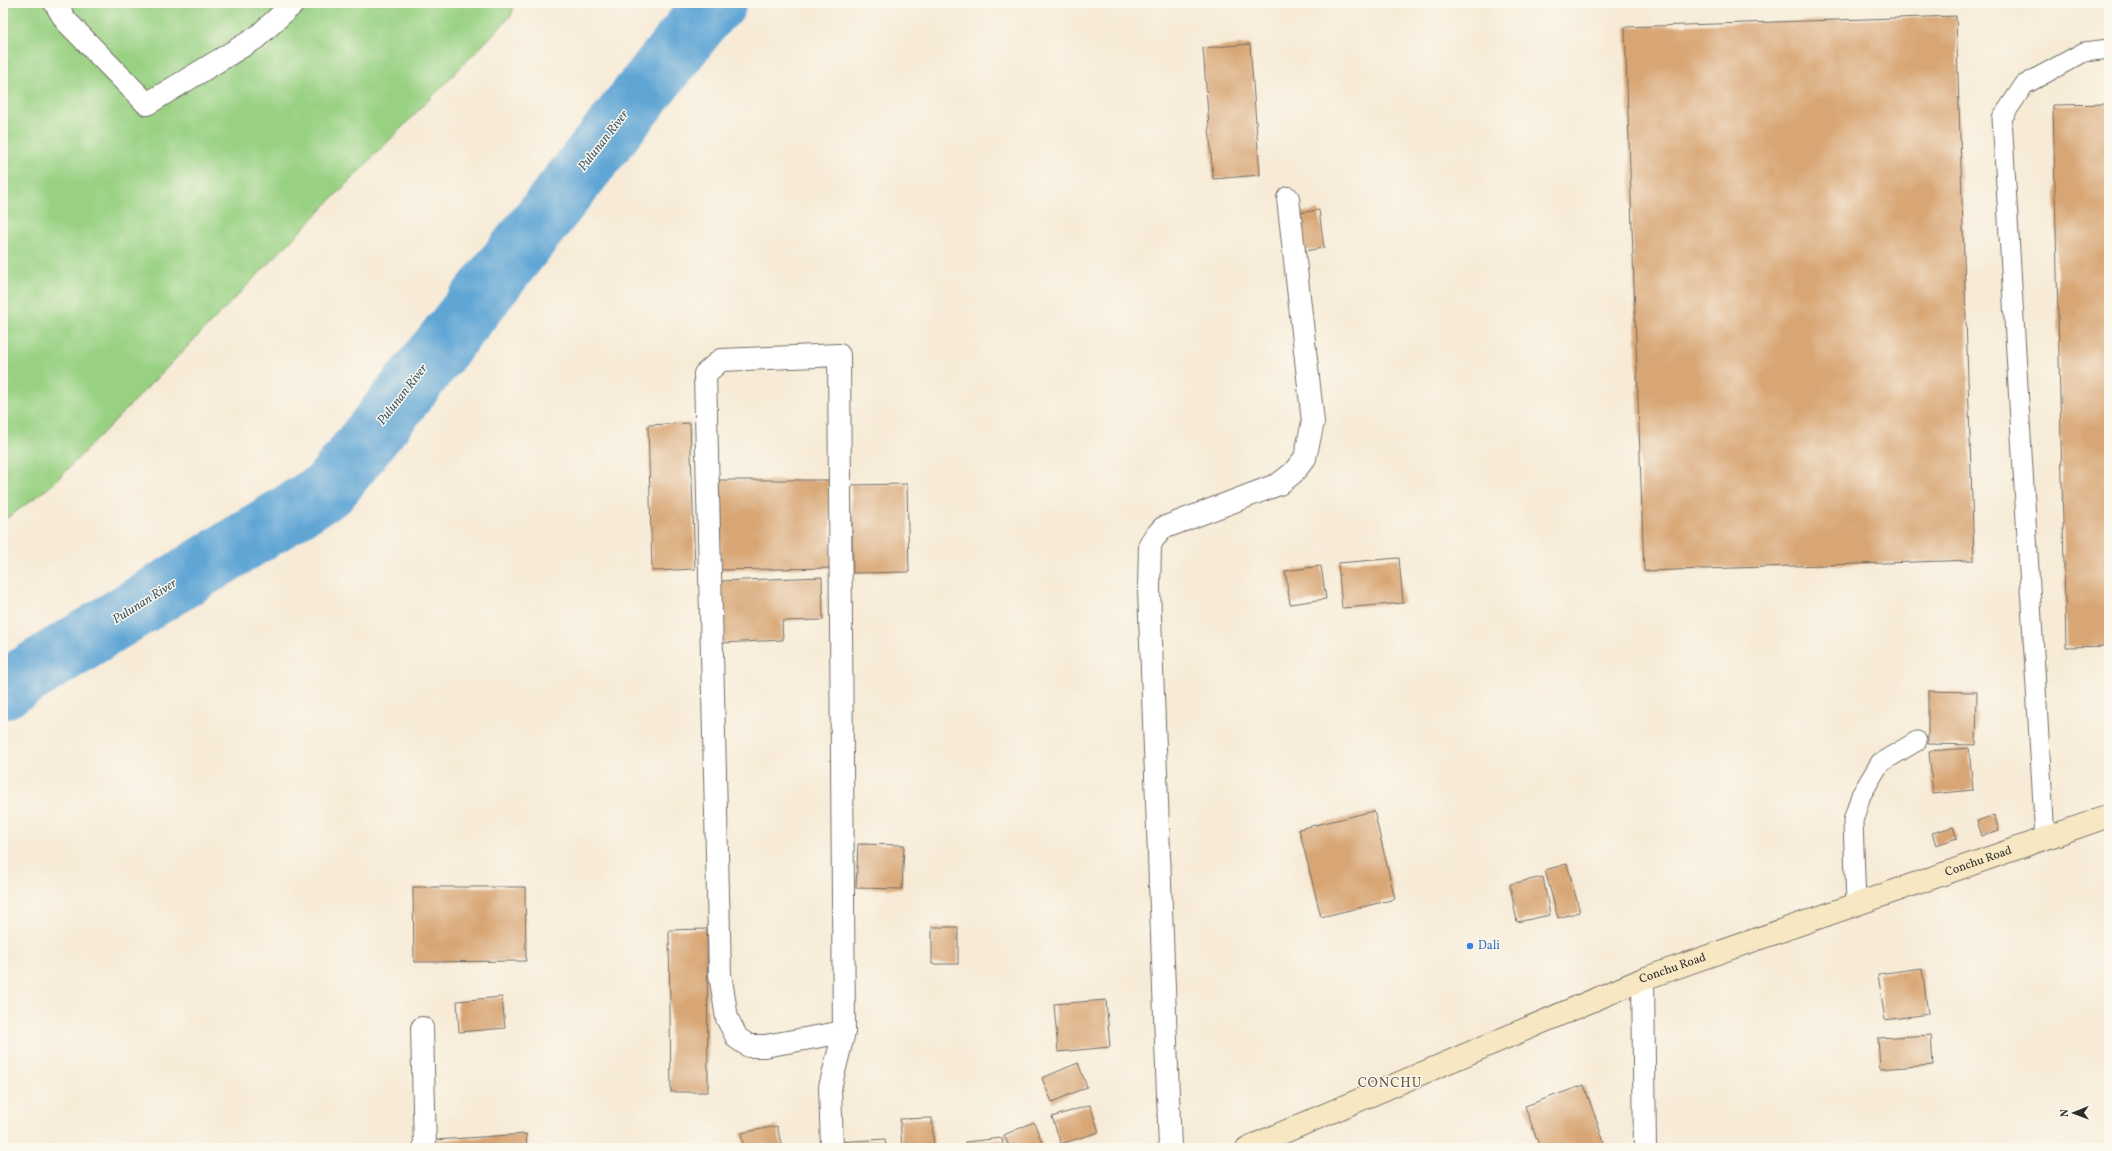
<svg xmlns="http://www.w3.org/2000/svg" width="2112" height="1151" viewBox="0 0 2112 1151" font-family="Vollkorn,serif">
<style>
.green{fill:#99d183;stroke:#627e57}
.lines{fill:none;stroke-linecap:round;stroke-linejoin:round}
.river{stroke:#60a6d5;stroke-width:59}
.building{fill:#d8a674}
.lane-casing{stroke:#726e67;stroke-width:21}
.street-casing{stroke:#726e67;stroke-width:24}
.secondary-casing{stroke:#726e67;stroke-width:24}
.lane{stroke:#fff;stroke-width:19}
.street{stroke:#fff;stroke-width:22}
.secondary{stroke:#f7e8c3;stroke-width:22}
.shop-dot{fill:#3f7fe0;stroke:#fbf7ec;stroke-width:1.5}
.labels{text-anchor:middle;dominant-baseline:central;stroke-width:3;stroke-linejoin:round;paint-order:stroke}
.street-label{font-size:12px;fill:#2b2b2b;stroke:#fbf7ec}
.shop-label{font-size:12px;fill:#366cbe;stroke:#fbf7ec;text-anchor:start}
.water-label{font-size:13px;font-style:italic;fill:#405c6f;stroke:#fbf7ec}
.quarter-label{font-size:14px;letter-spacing:1px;fill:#685645;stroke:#fbf7ec}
</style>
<rect width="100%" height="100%" fill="#fbf7ec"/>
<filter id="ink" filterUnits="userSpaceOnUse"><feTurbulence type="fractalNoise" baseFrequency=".025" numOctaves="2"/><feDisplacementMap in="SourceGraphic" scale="8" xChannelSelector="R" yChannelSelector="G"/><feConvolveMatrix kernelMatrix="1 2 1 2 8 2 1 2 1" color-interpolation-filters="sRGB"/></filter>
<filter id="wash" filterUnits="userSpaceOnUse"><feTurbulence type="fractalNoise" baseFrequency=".012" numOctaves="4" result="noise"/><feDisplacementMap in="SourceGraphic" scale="16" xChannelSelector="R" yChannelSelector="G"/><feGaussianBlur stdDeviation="0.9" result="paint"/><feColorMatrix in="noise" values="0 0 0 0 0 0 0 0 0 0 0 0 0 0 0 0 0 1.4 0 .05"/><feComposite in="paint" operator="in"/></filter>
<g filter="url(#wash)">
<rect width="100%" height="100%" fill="#f7ebd7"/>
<!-- green -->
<polygon class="green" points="3,3 515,3 511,16 51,486 3,521"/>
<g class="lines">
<!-- river -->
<polyline class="river" points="3,690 329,489 709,9 717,3"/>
</g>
<g id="blocks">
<!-- building -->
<g class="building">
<polygon points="1956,16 1974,560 1644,571 1625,27"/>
<polygon points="1250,44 1260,175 1213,179 1203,48"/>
<polygon points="2109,104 2109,646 2066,647 2053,105"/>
<polygon points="1319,210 1324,248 1304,251 1298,213"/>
<polygon points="690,423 695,569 652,571 648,425"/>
<polygon points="719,480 829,480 832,568 721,570"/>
<polygon points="907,484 909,572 853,573 851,485"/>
<polygon points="1399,558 1403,603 1342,608 1338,563"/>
<polygon points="1321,566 1326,599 1290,604 1285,571"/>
<polygon points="822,577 823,620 782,621 783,640 722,643 720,581"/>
<polygon points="1928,691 1977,692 1976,745 1928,744"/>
<polygon points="1969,748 1973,790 1933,794 1929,751"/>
<polygon points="1374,811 1395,899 1321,917 1299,829"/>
<polygon points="1994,815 1999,830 1982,836 1977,821"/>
<polygon points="1953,827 1957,838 1936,845 1932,833"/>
<polygon points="858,844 904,845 902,889 856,888"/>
<polygon points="1567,864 1580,912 1558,918 1545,870"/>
<polygon points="1543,877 1550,915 1517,922 1510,884"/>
<polygon points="413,887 525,887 526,961 414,962"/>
<rect x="932" y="927" width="26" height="37"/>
<polygon points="707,929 708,1092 671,1092 669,930"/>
<polygon points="1922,968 1928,1014 1885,1020 1878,974"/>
<polygon points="502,997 505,1028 459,1032 457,1001"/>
<polygon points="1106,1000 1110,1047 1058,1052 1054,1004"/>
<polygon points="1931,1035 1933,1065 1880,1069 1878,1038"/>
<polygon points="1078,1063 1087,1087 1052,1102 1042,1078"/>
<polygon points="1584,1085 1606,1148 1540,1148 1525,1106"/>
<polygon points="1090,1105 1099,1132 1061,1144 1052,1117"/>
<polygon points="932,1118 934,1148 902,1148 900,1119"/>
<polygon points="1034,1122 1044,1148 1010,1148 1004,1135"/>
<polygon points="777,1126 782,1148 744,1148 741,1133"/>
<polygon points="526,1134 527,1148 437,1148 436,1140"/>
<polygon points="1002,1138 1003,1148 966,1148 965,1142"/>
<polygon points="885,1139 886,1148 838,1148 837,1142"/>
</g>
</g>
</g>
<g filter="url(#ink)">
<use href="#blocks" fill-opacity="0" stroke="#726e67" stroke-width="1"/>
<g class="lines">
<defs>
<g id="lane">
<polyline points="2045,838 2002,118 2024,85 2084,52 2109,49"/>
<polyline points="1856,904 1853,821 1861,795 1880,763 1917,741"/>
</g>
<g id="street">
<polyline points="55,3 66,21 147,104 256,38 294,3"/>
<polyline points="1643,979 1645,1148"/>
<polyline points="422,1028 425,1148"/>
<polyline points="832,1148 830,1087 844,1032 839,355 721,360 705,374 720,974 727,1018 737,1038 749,1046 765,1046 844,1032"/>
<polyline points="1170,1148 1149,589 1150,545 1154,538 1163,528 1279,484 1293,473 1305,458 1313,422 1288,198"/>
</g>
<g id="secondary">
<path id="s1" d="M1247 1148 1643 979 2109 816"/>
</g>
</defs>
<!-- lane casing -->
<use href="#lane" class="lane-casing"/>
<!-- street casing -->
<use href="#street" class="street-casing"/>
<!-- secondary casing -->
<use href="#secondary" class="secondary-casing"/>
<!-- lane -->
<use href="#lane" class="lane"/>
<!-- street -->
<use href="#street" class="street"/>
<!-- secondary -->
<use href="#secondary" class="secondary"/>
</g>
</g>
<!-- markers -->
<circle class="shop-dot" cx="1470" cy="946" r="4"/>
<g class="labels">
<!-- street labels -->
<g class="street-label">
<text stroke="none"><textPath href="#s1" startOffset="786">Conchu Road</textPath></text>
<text stroke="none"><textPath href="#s1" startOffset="462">Conchu Road</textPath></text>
</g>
<!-- shop labels -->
<g class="shop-label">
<text x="1478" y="946">Dali</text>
</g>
<!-- water labels -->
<g class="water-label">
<text transform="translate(604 141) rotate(-52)">Pulunan River</text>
<text transform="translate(403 395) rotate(-52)">Pulunan River</text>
<text transform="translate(145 602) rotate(-32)">Pulunan River</text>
</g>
<!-- quarter labels -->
<g class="quarter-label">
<text x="1390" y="1083">CONCHU</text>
</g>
</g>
<!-- margin -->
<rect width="2112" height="1151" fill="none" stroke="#fbf7ec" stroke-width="16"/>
<!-- north arrow -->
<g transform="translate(2074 1113) rotate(269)" stroke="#fbf7ec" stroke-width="3" paint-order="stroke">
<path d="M0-3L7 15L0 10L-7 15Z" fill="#2b2b2b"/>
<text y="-6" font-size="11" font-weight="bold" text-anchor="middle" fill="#2b2b2b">N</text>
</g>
</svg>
